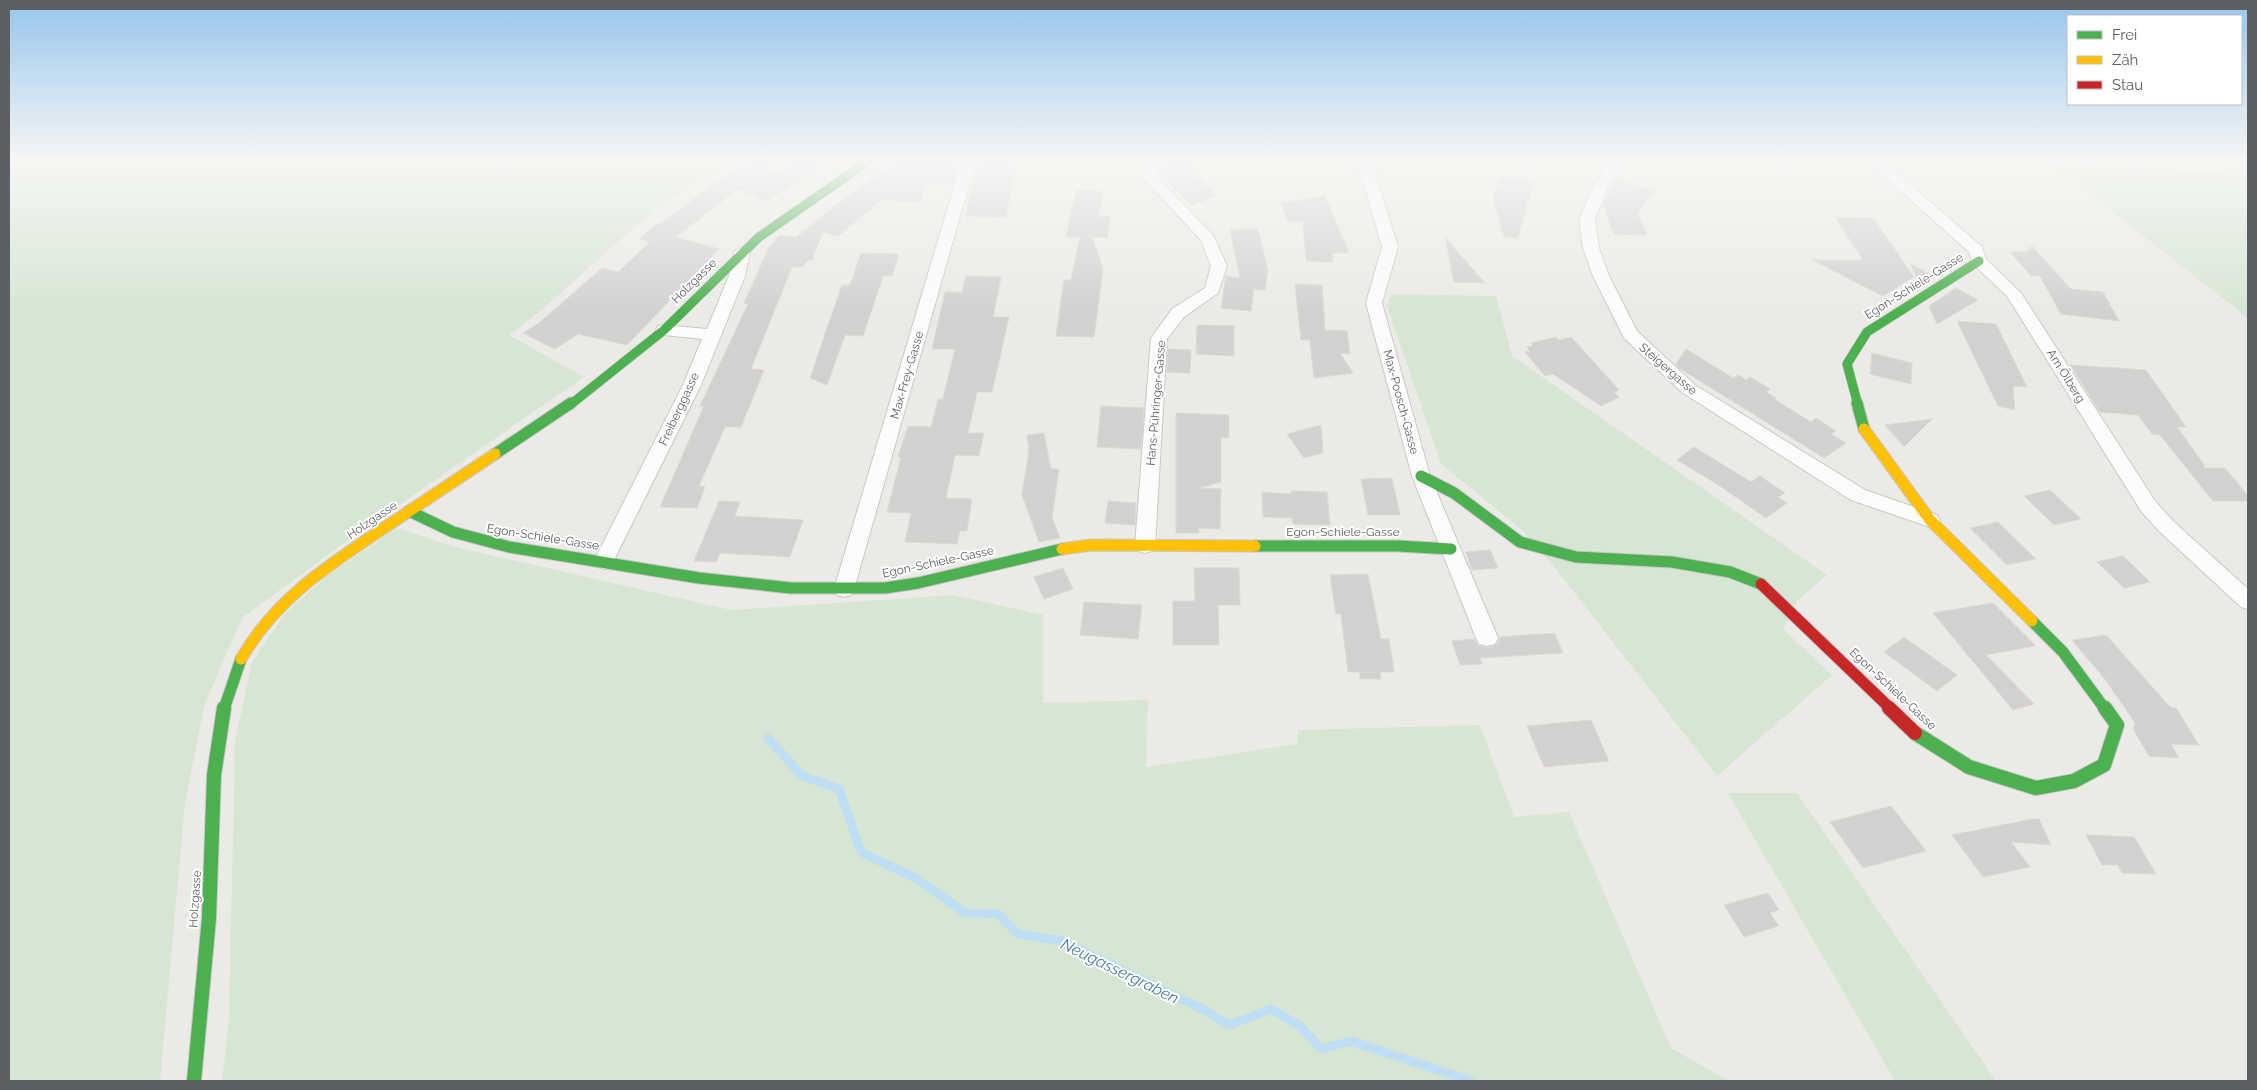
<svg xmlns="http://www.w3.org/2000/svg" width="2257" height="1090" viewBox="0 0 2257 1090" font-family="Raleway,sans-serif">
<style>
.green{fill:#d6e6d3}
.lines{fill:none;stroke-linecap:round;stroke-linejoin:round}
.stream{stroke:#bedef3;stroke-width:9}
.building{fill:#d3d1d0;stroke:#dbd9d6}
.street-casing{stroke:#c8c9c8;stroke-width:2}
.fast-far2-casing{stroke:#c7c7c7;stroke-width:10}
.fast-far1-casing{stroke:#c7c7c7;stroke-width:13}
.fast-casing{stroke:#c7c7c7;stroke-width:16}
.slow-casing{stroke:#c7c7c7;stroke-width:13}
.jam-far1-casing{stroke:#c7c7c7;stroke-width:13}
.jam-casing{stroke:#c7c7c7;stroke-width:16}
.street{fill:#fcfcfb;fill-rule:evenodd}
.fast-far2{stroke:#4caf50;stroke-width:9}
.fast-far1{stroke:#4caf50;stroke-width:11}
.fast{stroke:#4caf50;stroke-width:14}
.slow{stroke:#ffc107;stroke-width:11}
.jam-far1{stroke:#c62828;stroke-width:11}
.jam{stroke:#c62828;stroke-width:14}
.labels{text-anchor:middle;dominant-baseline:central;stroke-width:4;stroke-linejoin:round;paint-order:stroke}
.street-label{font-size:12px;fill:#5c6064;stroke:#fff}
.near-water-label{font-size:16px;font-style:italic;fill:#497aa8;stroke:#fff}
</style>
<rect width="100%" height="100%" fill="#eceae7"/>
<!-- green -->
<g class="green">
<path d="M9 160H731C695 182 661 206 628 233 588 267 552 304 509 335L584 377 337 548 242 618 204 706 185 803 160 1081H9Z"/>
<polygon points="2049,162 2240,175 2248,181 2248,318"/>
<polygon points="1391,294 1496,296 1512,356 1827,575 1797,601 1783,629 1832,675 1717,776 1556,569 1523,531 1441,464 1387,306"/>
<polygon points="397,528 455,547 731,610 953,595 1043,615 1043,703 1148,700 1146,767 1297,744 1298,730 1480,725 1514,817 1569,812 1671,1048 1729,1081 222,1081 229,1019 235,741 252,662 284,615 324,578"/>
<polygon points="1728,793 1797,793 1996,1081 1895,1081"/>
</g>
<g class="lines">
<!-- stream -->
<polyline class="stream" points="768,738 802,776 839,789 861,852 917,879 965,913 998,914 1018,934 1063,941 1206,1011 1229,1025 1271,1009 1300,1026 1321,1049 1351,1041 1471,1081"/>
</g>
<!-- building -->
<g class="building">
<polygon points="752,160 768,160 771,164 759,174 768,177 797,160 831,160 766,201 738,189 676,237 719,249 627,345 578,334 555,349 523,333 539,323 602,268 618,272 650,242 639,239 658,223 660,224 717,182"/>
<polygon points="898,160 960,160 953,183 927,182 919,202 881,200 838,236 823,232 812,260 808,260 802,267 792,267 751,369 764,370 741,427 725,427 699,486 705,487 697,508 660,507 704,406 700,406 748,304 744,303 769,247 779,236 797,237 841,201"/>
<polygon points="978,160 1016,160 1006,217 966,216"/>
<polygon points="1167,160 1192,160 1192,172 1217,196 1192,205 1158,171 1159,164 1167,164"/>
<polygon points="1500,176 1533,182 1518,238 1504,237 1493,197"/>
<polygon points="1616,178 1655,191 1637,213 1647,235 1614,234 1603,205"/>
<polygon points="1076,190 1103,191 1098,216 1110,216 1107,238 1092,237 1103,268 1094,337 1056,336 1064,280 1071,280 1080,237 1066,237"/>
<polygon points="1325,196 1349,253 1332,253 1333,262 1306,261 1303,222 1287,221 1281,203"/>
<polygon points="1835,217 1873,218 1914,277 1883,296 1812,260 1863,260"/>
<polygon points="1258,229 1268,270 1265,290 1254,289 1251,311 1221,308 1226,276 1240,278 1230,230"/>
<polygon points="1445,237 1485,283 1454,282"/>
<polygon points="2032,246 2071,289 2103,292 2119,321 2061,314 2040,276 2031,276 2010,252 2028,251"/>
<polygon points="861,253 899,254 892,276 883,276 863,336 845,335 827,385 810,378 842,285 850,285"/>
<polygon points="1910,263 1935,277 1920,286"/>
<polygon points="966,276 1001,277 993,317 1009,317 992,392 977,392 968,433 984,433 979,456 955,455 946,498 972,499 967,531 960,531 957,544 905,542 911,513 887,512 901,457 898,457 908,426 931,427 938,399 943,399 955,349 932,349 945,292 962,292"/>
<polygon points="1295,284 1322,285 1325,330 1347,331 1350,354 1340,353 1353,373 1314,378 1310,340 1301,340"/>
<polygon points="1956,288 1978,300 1937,324 1929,306"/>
<polygon points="1957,321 1996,324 2027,387 2013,386 2015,410 1998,406"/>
<polygon points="1197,325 1234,326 1234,356 1196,354"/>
<polygon points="1556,337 1559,340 1571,337 1619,390 1614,393 1619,397 1601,406 1553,374 1545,376 1525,352 1530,351 1527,347 1533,346 1531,343"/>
<polygon points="1168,349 1191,350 1190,373 1167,372"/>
<polygon points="1686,349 1733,378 1739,375 1746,380 1750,377 1770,389 1766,392 1776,398 1774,399 1811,422 1816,418 1836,431 1831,434 1846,443 1824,458 1679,368 1676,364"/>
<polygon points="1872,353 1912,363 1911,384 1870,374"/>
<polygon points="2070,365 2146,370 2186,427 2177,427 2205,466 2203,468 2225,468 2248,496 2248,501 2213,501 2160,435 2152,434 2138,415 2100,412"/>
<polygon points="1101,406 1144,408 1141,449 1097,447"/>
<polygon points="1176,413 1229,415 1229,438 1221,438 1221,482 1199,488 1221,489 1220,529 1199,528 1199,533 1176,533"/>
<polygon points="1932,419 1904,447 1885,425"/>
<polygon points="1321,425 1323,453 1304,458 1287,434"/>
<polygon points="1044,433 1051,469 1059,469 1052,518 1060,538 1039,542 1022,495 1029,451 1027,435"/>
<polygon points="1694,447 1751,482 1760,476 1785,493 1778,497 1787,503 1766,518 1717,484 1677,460"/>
<polygon points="1392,478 1400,515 1368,515 1361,479"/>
<polygon points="2050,490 2081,519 2054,525 2024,496"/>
<polygon points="1291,491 1327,492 1330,525 1293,524 1292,518 1263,517 1262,492 1291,494"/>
<polygon points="719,501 740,502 735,516 803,520 790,557 720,553 716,562 694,561"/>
<polygon points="1108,501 1136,503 1135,525 1105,523"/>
<polygon points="1998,522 2036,559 2007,565 1970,528"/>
<polygon points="1490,550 1498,568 1472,570 1466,552"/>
<polygon points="2123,556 2150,582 2124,588 2097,562"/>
<polygon points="1063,568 1073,589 1044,599 1034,577"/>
<polygon points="1194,568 1239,568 1240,605 1218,605 1219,645 1173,645 1173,601 1195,601"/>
<polygon points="1368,574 1381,639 1389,639 1394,672 1380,672 1381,679 1360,679 1360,672 1348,672 1341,614 1336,614 1330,575"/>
<polygon points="1084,602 1142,605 1138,639 1080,635"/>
<polygon points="1993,603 2036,646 1986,655 2034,704 2013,710 1971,659 1972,657 1970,658 1933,613"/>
<polygon points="1555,633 1563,653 1480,658 1482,664 1460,665 1452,641 1474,639 1479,646 1487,648 1497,645 1500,637"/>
<polygon points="2106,635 2170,707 2176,708 2199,745 2171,744 2179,758 2149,756 2133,729 2135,724 2130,715 2104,678 2072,640"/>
<polygon points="1904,637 1957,675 1937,691 1884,652"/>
<polygon points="1591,720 1609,761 1544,767 1527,726"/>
<polygon points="1891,806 1926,851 1863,868 1830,822"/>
<polygon points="2032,819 2039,819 2051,845 2011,842 2030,867 1983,877 1952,835"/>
<polygon points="2086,835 2134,837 2156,874 2122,873 2118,865 2102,865"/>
<polygon points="1768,893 1779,910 1770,913 1779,926 1744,937 1724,905"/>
</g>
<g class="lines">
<defs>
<g id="street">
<polygon points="962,160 976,160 854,589 851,595 844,597 837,595 834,589"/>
<polygon points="1143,160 1157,160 1156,176 1213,235 1227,266 1218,293 1184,317 1167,339 1155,546 1152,551 1145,553 1138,551 1135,546 1151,338 1172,309 1205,288 1211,266 1201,240 1142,177"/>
<polygon points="1357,160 1371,160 1398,247 1382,303 1430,476 1498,638 1495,644 1487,646 1479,644 1476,638 1412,476 1366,303 1382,247"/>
<polygon points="1613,160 1628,160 1609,185 1595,219 1599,248 1609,276 1637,331 1695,385 1865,490 1937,515 1940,520 1937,525 1930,527 1851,500 1683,393 1624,338 1593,276 1583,248 1579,219 1595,184"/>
<polygon points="1866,160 1882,160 1982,247 1986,259 2021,293 2155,501 2173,521 2248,589 2248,609 2241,607 2159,531 2141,511 2007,296 1973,264 1969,252"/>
<polygon points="742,247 750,252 745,276 701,385 611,566 604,569 597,566 594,561 683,385 702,339 664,335 658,334 656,330 658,326 664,325 707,329 729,276 734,252"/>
</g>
<g id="fast-far2">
<polyline points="570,405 664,330 759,237 870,160"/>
<polyline points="1858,405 1847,364 1867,332 1979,261"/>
</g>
<g id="fast-far1">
<polyline points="1857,403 1864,429"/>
<polyline points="495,454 571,403"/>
<polyline points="1421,476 1454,493 1520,542 1576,557 1672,562 1730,572 1761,584"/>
<polyline points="409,511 453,532 509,547 699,578 791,588 885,588 918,583 1062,549"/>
<polyline points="1255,546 1398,546 1451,549"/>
<polyline points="2032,621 2063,652 2105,709"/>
<polyline points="224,709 241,659"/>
</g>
<g id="fast">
<polyline points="1915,733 1969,767 2036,788 2074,781 2104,765 2117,725 2105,708"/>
<polyline points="194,1081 209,918 214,775 224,708"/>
</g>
<g id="slow">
<polyline points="1864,429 1930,520 2032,621"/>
<polyline points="1062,549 1091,545 1255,546"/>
<path d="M241 659C276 598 329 565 387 526 423 502 459 478 495 454"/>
</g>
<polyline id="jam-far1" points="1761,584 1891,709"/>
<polyline id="jam" points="1889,708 1915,733"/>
</defs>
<!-- street casing -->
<use href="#street" class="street-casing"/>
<!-- fast-far2 casing -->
<use href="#fast-far2" class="fast-far2-casing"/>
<!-- fast-far1 casing -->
<use href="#fast-far1" class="fast-far1-casing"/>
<!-- fast casing -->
<use href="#fast" class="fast-casing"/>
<!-- slow casing -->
<use href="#slow" class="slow-casing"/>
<!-- jam-far1 casing -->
<use href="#jam-far1" class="jam-far1-casing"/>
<!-- jam casing -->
<use href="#jam" class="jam-casing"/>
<!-- street -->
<use href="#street" class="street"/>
<!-- fast-far2 -->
<use href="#fast-far2" class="fast-far2"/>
<!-- fast-far1 -->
<use href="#fast-far1" class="fast-far1"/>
<!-- fast -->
<use href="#fast" class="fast"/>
<!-- slow -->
<use href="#slow" class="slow"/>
<!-- jam-far1 -->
<use href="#jam-far1" class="jam-far1"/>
<!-- jam -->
<use href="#jam" class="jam"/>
</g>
<!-- sky -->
<linearGradient id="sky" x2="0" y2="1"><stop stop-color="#97c5ec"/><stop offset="0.51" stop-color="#f6f6f4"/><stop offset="1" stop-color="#f6f6f4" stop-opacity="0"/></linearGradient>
<rect width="2257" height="313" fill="url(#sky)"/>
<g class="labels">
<!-- street labels -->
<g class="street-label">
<text transform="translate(694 281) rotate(-45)">Holzgasse</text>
<text transform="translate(1914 286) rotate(-32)">Egon-Schiele-Gasse</text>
<text transform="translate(1668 369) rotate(41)">Steigergasse</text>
<text transform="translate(907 375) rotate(-74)">Max-Frey-Gasse</text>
<text transform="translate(2066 376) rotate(58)">Am Ölberg</text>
<text transform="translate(1401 402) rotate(75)">Max-Poosch-Gasse</text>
<text transform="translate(1156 403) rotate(-85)">Hans-Pühringer-Gasse</text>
<text transform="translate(679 409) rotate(-65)">Freiberggasse</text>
<text transform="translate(372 520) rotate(-34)">Holzgasse</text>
<text x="1343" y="532">Egon-Schiele-Gasse</text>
<text transform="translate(543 537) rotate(9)">Egon-Schiele-Gasse</text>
<text transform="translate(938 562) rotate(-12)">Egon-Schiele-Gasse</text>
<text transform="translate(1893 689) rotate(43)">Egon-Schiele-Gasse</text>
<text transform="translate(195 899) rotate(-86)">Holzgasse</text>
</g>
<!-- near-water labels -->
<g class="near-water-label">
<text transform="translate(1120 971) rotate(26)">Neugassergraben</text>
</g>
</g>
<!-- border -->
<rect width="2257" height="1090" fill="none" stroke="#5c6064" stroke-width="20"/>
<!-- legend -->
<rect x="2067" y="15" width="175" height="90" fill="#ffffff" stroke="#bebfc1"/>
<rect x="2077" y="31" width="25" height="8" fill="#4caf50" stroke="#bebfc1"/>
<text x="2112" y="40" font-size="15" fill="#5c6064">Frei</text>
<rect x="2077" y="56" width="25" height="8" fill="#ffc107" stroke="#bebfc1"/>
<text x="2112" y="65" font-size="15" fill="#5c6064">Zäh</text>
<rect x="2077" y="81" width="25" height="8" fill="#c62828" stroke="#bebfc1"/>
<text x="2112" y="90" font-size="15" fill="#5c6064">Stau</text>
</svg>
